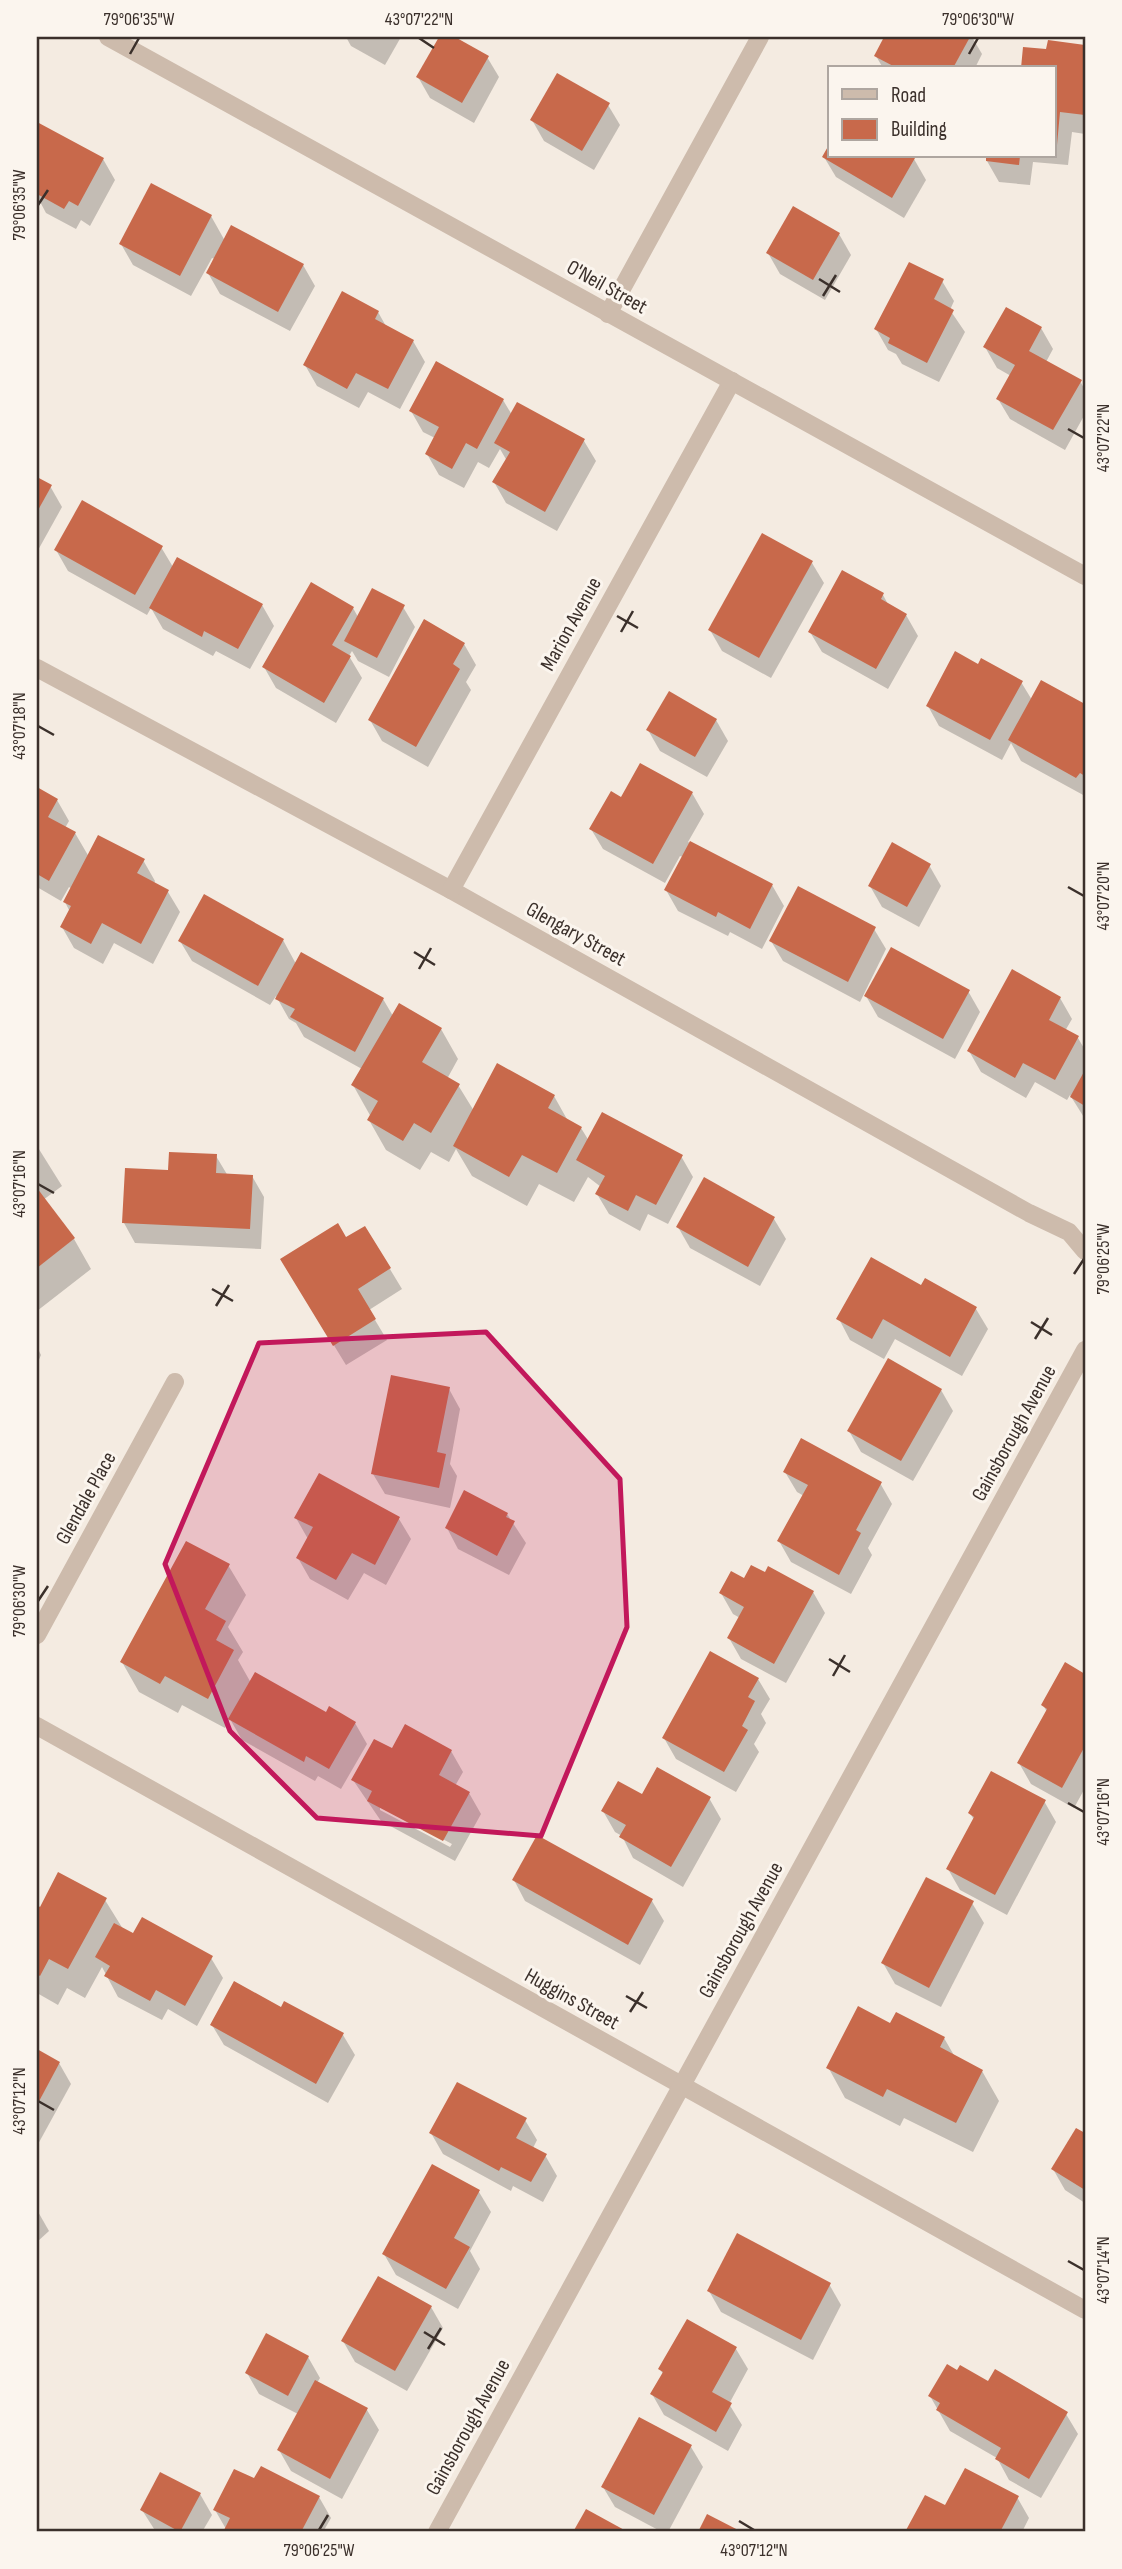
<svg xmlns="http://www.w3.org/2000/svg" width="1122" height="2569" viewBox="0 0 1122 2569" font-family="'Sofia Sans Condensed',sans-serif">
<style>
.shadow{fill:#0003;fill-rule:evenodd}
.building{fill:#c8694b}
.lines{fill:none;stroke-linecap:round;stroke-linejoin:round}
.minor{stroke:#cdbbac;stroke-width:18}
.tertiary{stroke:#cdbbac;stroke-width:18}
.marked{fill:#c2185b;fill-opacity:0.2;stroke:#c2185b;stroke-width:5;stroke-linejoin:round}
.ticks{fill:none;stroke:#3b302b;stroke-width:2.5}
.labels{text-anchor:middle;dominant-baseline:central;stroke-width:6;stroke-linejoin:round;paint-order:stroke}
.street-label{font-size:21px;fill:#3b302b;stroke:#fbf5ee}
.neatline{fill:none;stroke:#3b302b;stroke-width:2.5}
.ticks-label{font-size:18px;text-anchor:middle;fill:#3b302b}
</style>
<rect width="100%" height="100%" fill="#f4ebe1"/>
<!-- shadow -->
<g class="shadow">
<polygon points="346,37 401,37 385,65 351,46"/>
<polygon points="441,37 452,37 487,57 499,77 474,123 430,98 418,77"/>
<polygon points="886,37 972,37 982,54 975,68 883,68 876,56"/>
<polygon points="1049,42 1085,46 1085,134 1072,132 1068,165 1033,162 1030,185 999,182 987,161 988,156 1054,156 1054,68 1023,68 1025,49 1048,51"/>
<polygon points="608,105 620,125 594,170 544,141 532,120"/>
<polygon points="37,124 103,159 115,180 90,226 81,220 76,229 46,213 37,196"/>
<polygon points="908,156 914,159 926,180 904,218 836,177 824,157"/>
<polygon points="211,216 225,241 303,265 315,286 290,331 220,294 208,273 215,259 212,258 191,296 133,265 121,244"/>
<polygon points="839,234 851,255 825,300 780,274 768,253"/>
<polygon points="942,281 954,301 950,310 965,332 939,382 902,364 896,354 888,350 876,329"/>
<polygon points="378,312 387,328 413,341 425,362 400,409 368,392 359,408 317,386 305,365"/>
<polygon points="1041,328 1053,349 1046,362 1080,381 1085,390 1085,414 1065,450 1010,419 998,399 1011,376 997,368 985,347"/>
<polygon points="503,400 512,415 584,441 596,461 557,531 506,503 494,482 507,461 500,449 489,468 478,462 464,488 439,475 427,454 435,438 423,432 411,411"/>
<polygon points="37,479 50,486 62,507 37,552"/>
<polygon points="161,547 173,567 262,605 274,626 250,669 216,651 213,656 163,629 151,608 147,615 68,571 56,550"/>
<polygon points="812,563 824,583 771,678 722,651 710,630"/>
<polygon points="883,595 889,606 906,615 918,636 888,689 822,652 810,632"/>
<polygon points="403,607 415,627 389,677 358,661 352,651 349,656 362,678 336,723 276,688 264,667 353,608 358,617"/>
<polygon points="464,644 476,665 466,682 471,690 428,767 382,741 370,720"/>
<polygon points="978,666 1021,682 1032,700 1042,682 1085,706 1085,796 1021,761 1011,743 1002,760 939,726 928,706"/>
<polygon points="716,720 728,741 707,777 660,751 648,730"/>
<polygon points="37,789 57,800 69,821 65,828 75,833 89,857 143,860 155,881 154,884 168,892 180,912 153,964 114,943 103,964 74,948 62,927 70,912 65,902 72,889 69,887 61,901 37,887"/>
<polygon points="692,793 704,814 688,842 772,885 784,906 762,949 730,932 728,936 678,911 666,890 683,857 680,856 665,883 603,849 591,829 621,799"/>
<polygon points="929,865 941,886 919,927 882,907 870,886"/>
<polygon points="874,929 886,949 860,1002 783,961 771,941"/>
<polygon points="283,940 296,964 383,999 393,1016 441,1029 458,1059 447,1079 458,1085 474,1111 554,1096 568,1121 581,1128 589,1141 681,1156 693,1177 668,1224 648,1214 640,1231 609,1214 597,1194 601,1187 588,1177 574,1202 539,1184 527,1206 472,1176 456,1149 449,1162 431,1152 420,1170 386,1150 369,1120 371,1117 353,1085 362,1069 304,1037 296,1023 289,1019 276,996 270,1005 192,961 180,941"/>
<polygon points="968,991 980,1012 955,1059 878,1017 866,996"/>
<polygon points="1060,998 1072,1019 1065,1031 1078,1038 1085,1050 1085,1119 1070,1095 1067,1100 1035,1082 1026,1098 981,1072 969,1051"/>
<polygon points="37,1146 62,1186 43,1200 74,1239 91,1269 37,1311"/>
<polygon points="216,1156 228,1176 252,1176 264,1197 261,1249 135,1243 124,1223 170,1172"/>
<polygon points="774,1219 786,1239 760,1286 690,1248 678,1227"/>
<polygon points="365,1228 402,1289 369,1310 387,1340 346,1365 294,1280 346,1240"/>
<polygon points="922,1288 976,1309 988,1329 962,1376 895,1339 884,1359 850,1340 839,1319"/>
<polygon points="37,1347 41,1355 37,1364"/>
<polygon points="449,1389 460,1409 450,1464 457,1476 450,1508 385,1494 373,1474"/>
<polygon points="941,1390 953,1411 913,1481 861,1452 849,1431"/>
<polygon points="785,1472 880,1483 892,1504 868,1548 872,1555 851,1594 791,1562 779,1541 804,1496 797,1492"/>
<polygon points="507,1514 526,1543 509,1575 458,1549 447,1528"/>
<polygon points="296,1518 399,1519 411,1539 386,1585 364,1573 348,1600 310,1579 298,1558 308,1539"/>
<polygon points="228,1565 246,1595 228,1627 243,1652 238,1660 251,1683 327,1714 355,1723 367,1744 341,1789 318,1776 315,1781 242,1740 230,1719 225,1728 182,1705 178,1713 139,1692 122,1662"/>
<polygon points="745,1580 813,1592 825,1613 786,1683 741,1659 729,1638 740,1618 733,1614 721,1593"/>
<polygon points="1065,1665 1085,1676 1085,1788 1074,1808 1031,1784 1019,1763 1047,1712 1043,1705"/>
<polygon points="758,1679 770,1699 761,1714 766,1723 754,1744 759,1752 736,1792 676,1759 664,1738"/>
<path d="M392 1750 451 1751 463 1772 455 1786 469 1793 481 1814 455 1861 381 1821 353 1780ZM380 1806 452 1844 450 1847 380 1810Z"/>
<polygon points="709,1798 721,1819 683,1887 633,1858 622,1836 615,1832 603,1811"/>
<polygon points="1044,1801 1056,1822 1007,1915 960,1890 948,1869 974,1820 970,1813"/>
<polygon points="538,1837 652,1901 664,1921 640,1965 525,1901 514,1880"/>
<polygon points="105,1900 123,1929 133,1935 211,1958 223,1978 197,2026 168,2009 162,2020 118,1997 102,1967 85,1998 67,1988 58,2005 37,1993 37,1907 40,1909"/>
<polygon points="972,1903 984,1923 941,2007 895,1984 883,1963"/>
<polygon points="281,2009 343,2035 355,2055 328,2103 224,2045 212,2025"/>
<polygon points="944,2038 955,2057 982,2071 999,2101 973,2152 904,2118 900,2126 845,2098 828,2067"/>
<polygon points="37,2051 59,2063 71,2084 37,2146"/>
<polygon points="525,2120 537,2140 533,2148 545,2155 557,2176 543,2202 513,2186 511,2191 443,2154 431,2133"/>
<polygon points="1076,2130 1085,2135 1085,2203 1065,2190 1053,2169"/>
<polygon points="433,2166 479,2192 491,2212 470,2251 480,2269 458,2309 396,2275 384,2254"/>
<polygon points="37,2210 49,2231 37,2242"/>
<polygon points="829,2284 841,2305 813,2360 721,2312 709,2291"/>
<polygon points="431,2307 443,2328 407,2391 355,2362 343,2341"/>
<polygon points="736,2349 748,2369 729,2404 742,2425 728,2451 664,2415 652,2394 663,2374 660,2369"/>
<polygon points="308,2357 320,2378 317,2383 367,2410 379,2430 342,2499 291,2471 279,2450 298,2414 259,2394 247,2373"/>
<polygon points="988,2383 1066,2414 1078,2434 1041,2498 1009,2480 997,2458 950,2431 930,2396"/>
<polygon points="691,2447 703,2467 668,2532 662,2532 615,2507 603,2487"/>
<polygon points="255,2481 319,2497 331,2518 323,2532 225,2532 226,2529 215,2510"/>
<polygon points="200,2494 212,2515 202,2532 156,2532 142,2510"/>
<polygon points="925,2497 946,2508 1017,2497 1029,2518 1022,2532 907,2532"/>
</g>
<!-- building -->
<g class="building">
<polygon points="439,37 455,37 489,56 462,103 416,77"/>
<polygon points="884,37 970,37 953,68 897,68 874,56"/>
<polygon points="1048,40 1085,45 1085,115 1060,112 1057,145 1054,145 1054,68 1021,68 1023,47 1046,49"/>
<polygon points="557,73 610,103 582,151 530,120"/>
<polygon points="37,122 104,158 78,206 69,201 64,209 37,194"/>
<polygon points="830,143 830,156 912,156 915,158 892,198 822,157"/>
<polygon points="986,156 1020,156 1019,165 986,161"/>
<polygon points="151,183 212,215 180,276 119,244"/>
<polygon points="793,206 840,233 813,280 766,253"/>
<polygon points="231,225 304,264 278,312 206,273"/>
<polygon points="909,262 944,279 934,299 954,310 927,363 888,343 890,338 874,329"/>
<polygon points="342,291 379,311 375,319 414,340 388,389 356,373 347,389 303,365"/>
<polygon points="1006,307 1042,327 1029,351 1082,380 1053,430 996,399 1015,365 983,347"/>
<polygon points="436,361 504,399 477,449 466,443 452,469 425,454 439,427 409,411"/>
<polygon points="517,402 585,439 545,512 492,482 510,452 494,443"/>
<polygon points="37,477 52,485 37,512"/>
<polygon points="82,500 163,546 135,595 54,550"/>
<polygon points="762,533 813,561 759,658 708,630"/>
<polygon points="177,557 263,604 238,649 204,631 202,637 149,608"/>
<polygon points="842,570 884,593 881,599 907,614 876,669 808,632"/>
<polygon points="311,582 354,607 332,645 351,656 324,703 262,667"/>
<polygon points="372,588 405,605 377,658 344,641"/>
<polygon points="424,619 465,643 453,664 460,669 416,747 368,720"/>
<polygon points="955,651 978,664 981,658 1023,681 990,740 926,706"/>
<polygon points="1041,680 1085,704 1085,776 1080,773 1076,778 1008,740"/>
<polygon points="669,691 717,719 695,757 646,730"/>
<polygon points="640,763 693,792 653,864 589,829 611,791 621,797"/>
<polygon points="37,787 58,799 48,817 76,832 49,881 37,874"/>
<polygon points="98,835 145,859 137,873 169,890 141,944 102,923 91,944 60,927 71,906 63,902"/>
<polygon points="690,841 773,884 750,929 718,912 716,917 664,890"/>
<polygon points="892,842 931,864 907,907 868,886"/>
<polygon points="798,886 876,927 848,982 769,941"/>
<polygon points="204,894 284,939 258,986 178,941"/>
<polygon points="891,947 970,990 943,1039 864,996"/>
<polygon points="301,952 384,998 355,1052 290,1017 295,1009 275,999"/>
<polygon points="1012,969 1061,997 1049,1020 1079,1036 1055,1080 1023,1063 1015,1078 967,1051"/>
<polygon points="399,1003 442,1028 422,1062 460,1084 431,1133 414,1123 403,1141 367,1120 378,1101 351,1085"/>
<polygon points="497,1063 555,1095 548,1108 582,1127 557,1173 522,1155 509,1177 453,1146"/>
<polygon points="1085,1070 1085,1106 1070,1097"/>
<polygon points="602,1112 683,1155 656,1205 636,1195 628,1211 595,1194 605,1176 576,1160"/>
<polygon points="169,1152 217,1154 216,1173 253,1175 250,1229 122,1223 125,1168 168,1170"/>
<polygon points="704,1177 775,1217 748,1267 676,1227"/>
<polygon points="37,1188 75,1238 37,1268"/>
<polygon points="338,1223 346,1237 365,1226 391,1268 358,1289 376,1319 333,1346 280,1259"/>
<polygon points="871,1257 921,1285 925,1278 977,1307 950,1357 883,1319 872,1339 836,1319"/>
<polygon points="888,1358 942,1389 901,1461 847,1431"/>
<polygon points="391,1375 450,1387 437,1452 446,1454 439,1488 371,1474"/>
<polygon points="801,1438 882,1482 856,1530 861,1533 839,1575 777,1541 808,1485 783,1472"/>
<polygon points="319,1473 400,1517 375,1565 352,1553 336,1580 296,1558 313,1527 294,1518"/>
<polygon points="464,1490 508,1513 506,1517 515,1521 497,1556 445,1528"/>
<polygon points="186,1541 230,1564 205,1609 226,1621 216,1640 234,1650 208,1699 165,1676 160,1684 120,1662"/>
<polygon points="751,1565 765,1572 768,1566 814,1591 774,1664 727,1638 744,1607 719,1593 731,1571 744,1578"/>
<polygon points="710,1651 759,1678 748,1697 755,1701 742,1726 748,1730 724,1772 662,1738"/>
<polygon points="1065,1662 1085,1674 1085,1746 1062,1788 1017,1763 1047,1709 1041,1705"/>
<polygon points="255,1672 326,1712 329,1706 356,1722 329,1769 306,1756 304,1762 228,1719"/>
<polygon points="405,1724 452,1750 439,1775 470,1792 443,1841 367,1801 372,1791 351,1780 374,1739 392,1748"/>
<polygon points="657,1767 711,1797 671,1867 619,1837 626,1825 601,1811 618,1781 642,1794"/>
<polygon points="991,1771 1046,1800 995,1895 946,1869 974,1817 968,1813"/>
<polygon points="537,1835 653,1899 628,1945 512,1880"/>
<polygon points="58,1872 107,1898 68,1969 49,1959 40,1976 37,1974 37,1905 40,1907"/>
<polygon points="926,1877 974,1901 929,1988 881,1963"/>
<polygon points="142,1917 213,1956 185,2006 156,1990 150,2001 104,1976 110,1966 95,1957 114,1923 133,1933"/>
<polygon points="234,1981 281,2007 284,2001 344,2033 316,2084 210,2025"/>
<polygon points="858,2006 890,2023 896,2012 945,2037 940,2047 983,2070 956,2123 887,2089 883,2097 826,2068"/>
<polygon points="37,2049 60,2062 37,2105"/>
<polygon points="457,2082 527,2118 516,2138 547,2154 531,2182 501,2167 499,2171 429,2133"/>
<polygon points="1076,2128 1085,2133 1085,2190 1051,2169"/>
<polygon points="432,2164 480,2190 454,2238 470,2247 446,2289 382,2254"/>
<polygon points="737,2233 831,2283 801,2340 707,2291"/>
<polygon points="378,2276 432,2306 395,2371 341,2341"/>
<polygon points="687,2319 737,2347 712,2392 732,2403 716,2432 650,2394 663,2372 658,2369"/>
<polygon points="266,2333 309,2356 288,2396 245,2373"/>
<polygon points="947,2364 957,2370 960,2365 988,2381 995,2369 1068,2412 1029,2479 995,2459 1001,2448 936,2410 940,2403 928,2396"/>
<polygon points="315,2380 368,2408 330,2479 277,2450"/>
<polygon points="639,2417 692,2445 654,2515 601,2487"/>
<polygon points="261,2466 320,2496 301,2532 223,2532 230,2518 213,2510 234,2469 254,2478"/>
<polygon points="965,2468 1019,2496 1000,2532 905,2532 925,2495 945,2505"/>
<polygon points="160,2472 201,2493 180,2532 140,2510"/>
<polygon points="586,2509 628,2532 573,2532"/>
<polygon points="707,2514 742,2532 698,2532"/>
</g>
<g class="lines">
<!-- minor -->
<g class="minor">
<polyline points="608,314 760,37"/>
<polyline points="37,668 451,890 1029,1213 1069,1232 1085,1251"/>
<polyline points="451,890 732,381"/>
<polyline points="37,1635 175,1382"/>
<polyline points="37,1726 1085,2310"/>
<polyline points="437,2532 1085,1350"/>
</g>
<!-- tertiary -->
<polyline class="tertiary" points="108,37 1085,576"/>
</g>
<!-- marked area -->
<path class="marked" d="M486 1332 620 1479 627 1627 541 1836 317 1818 230 1731 165 1564 259 1343Z"/>
<!-- ticks -->
<path class="ticks" d="M419 38 434 48M130 54 139 38M969 54 978 38M38 205 48 190M819 279 840 292M823 296 836 275M1068 429 1084 438M617 616 638 628M621 632 633 611M38 726 54 735M1068 887 1084 896M414 952 435 965M419 969 431 948M38 1184 54 1193M1074 1274 1084 1259M212 1289 233 1301M216 1306 229 1285M1031 1322 1052 1335M1035 1339 1048 1318M38 1601 48 1586M829 1659 850 1672M833 1676 845 1655M1068 1803 1084 1812M626 1996 647 2008M630 2012 643 1992M38 2101 54 2110M1068 2261 1084 2270M424 2332 445 2345M428 2349 441 2328M739 2521 754 2530M319 2530 328 2515"/>
<g class="labels">
<!-- street labels -->
<g class="street-label">
<text transform="translate(607 287) rotate(29)">O'Neil Street</text>
<text transform="translate(571 624) rotate(-61)">Marion Avenue</text>
<text transform="translate(576 934) rotate(29)">Glengary Street</text>
<text transform="translate(1014 1433) rotate(-61)">Gainsborough Avenue</text>
<text transform="translate(86 1498) rotate(-61)">Glendale Place</text>
<text transform="translate(741 1930) rotate(-61)">Gainsborough Avenue</text>
<text transform="translate(572 1999) rotate(29)">Huggins Street</text>
<text transform="translate(468 2427) rotate(-61)">Gainsborough Avenue</text>
</g>
</g>
<!-- border -->
<rect width="1122" height="2569" fill="none" stroke="#fbf5ee" stroke-width="77"/>
<!-- legend -->
<rect x="828" y="66" width="228" height="91" fill="#fbf5ee" stroke="#aea6a0" stroke-width="2"/>
<rect x="842" y="89" width="35" height="10" fill="#cdbbac" stroke="#aea6a0" stroke-width="2"/>
<text x="891" y="102" font-size="21" fill="#3b302b">Road</text>
<rect x="842" y="119" width="35" height="21" fill="#c8694b" stroke="#aea6a0" stroke-width="2"/>
<text x="891" y="136" font-size="21" fill="#3b302b">Building</text>
<rect x="38" y="38" width="1046" height="2492" class="neatline"/>
<g class="ticks-label">
<text x="139" y="25">79°06'35"W</text>
<text x="419" y="25">43°07'22"N</text>
<text x="978" y="25">79°06'30"W</text>
<text transform="translate(19 205) rotate(-90)" y="6">79°06'35"W</text>
<text transform="translate(1103 438) rotate(-90)" y="6">43°07'22"N</text>
<text transform="translate(19 726) rotate(-90)" y="6">43°07'18"N</text>
<text transform="translate(1103 896) rotate(-90)" y="6">43°07'20"N</text>
<text transform="translate(19 1184) rotate(-90)" y="6">43°07'16"N</text>
<text transform="translate(1103 1259) rotate(-90)" y="6">79°06'25"W</text>
<text transform="translate(19 1601) rotate(-90)" y="6">79°06'30"W</text>
<text transform="translate(1103 1812) rotate(-90)" y="6">43°07'16"N</text>
<text transform="translate(19 2101) rotate(-90)" y="6">43°07'12"N</text>
<text transform="translate(1103 2270) rotate(-90)" y="6">43°07'14"N</text>
<text x="319" y="2556">79°06'25"W</text>
<text x="754" y="2556">43°07'12"N</text>
</g>
</svg>
